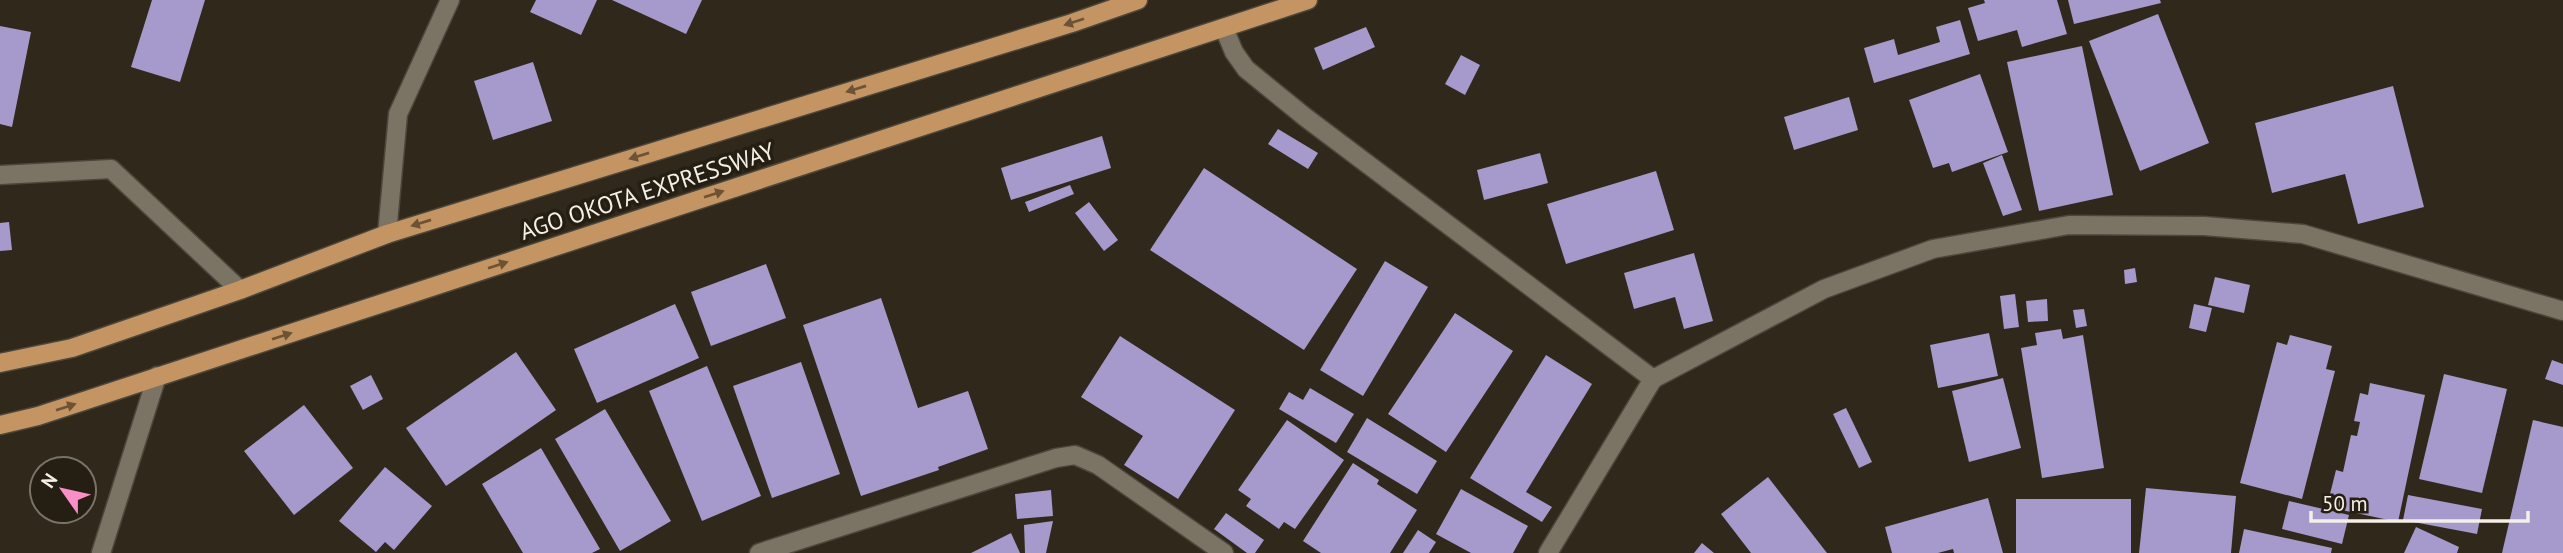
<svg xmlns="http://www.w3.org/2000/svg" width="2563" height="553" viewBox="0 0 2563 553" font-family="'PT Sans',sans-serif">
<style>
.building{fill:#a699cb}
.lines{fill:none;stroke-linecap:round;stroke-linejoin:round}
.minor-casing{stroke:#4c473b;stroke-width:21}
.major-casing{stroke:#4c473b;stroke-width:21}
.minor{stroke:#7b7364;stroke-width:18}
.major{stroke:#c49463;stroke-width:18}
.oneway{fill:#6d5336}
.labels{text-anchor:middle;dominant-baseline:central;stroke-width:7;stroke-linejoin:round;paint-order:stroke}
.street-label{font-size:24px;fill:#f4f0e7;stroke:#251e12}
</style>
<rect width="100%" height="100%" fill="#2f281b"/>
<!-- building -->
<g class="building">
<polygon points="152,0 205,0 180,82 131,67"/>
<polygon points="536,0 597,0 581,35 530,12"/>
<polygon points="612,0 702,0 686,34"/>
<polygon points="1984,0 2057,0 2067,34 2022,47 2017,30 1978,41 1968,8 1985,3"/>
<polygon points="2068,0 2160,0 2161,3 2074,24"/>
<polygon points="2158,14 2209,143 2140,171 2089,41"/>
<polygon points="1960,20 1970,54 1874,83 1864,48 1894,39 1898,55 1940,42 1936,27"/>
<polygon points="0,26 31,32 12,127 0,124"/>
<polygon points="1366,27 1375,47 1323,70 1314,48"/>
<polygon points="2082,46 2113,195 2039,211 2007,62"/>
<polygon points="1461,55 1480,65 1465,95 1445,84"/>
<polygon points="533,62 552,121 493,140 474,81"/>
<polygon points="1980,74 2008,152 1952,172 1949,163 1933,168 1909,100"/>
<polygon points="2393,86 2424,207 2358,224 2345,174 2272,193 2255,123"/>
<polygon points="1849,97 1858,130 1794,150 1784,117"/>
<polygon points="1278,129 1318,153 1308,169 1268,144"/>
<polygon points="1102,136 1111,168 1011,200 1001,168"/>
<polygon points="1540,153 1548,183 1484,200 1477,170"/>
<polygon points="2002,155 2022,210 2003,216 1983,163"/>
<polygon points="1204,168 1357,269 1304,350 1150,250"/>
<polygon points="1656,171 1674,230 1566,264 1547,204"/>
<polygon points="1070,185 1074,194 1029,212 1025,202"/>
<polygon points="1089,202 1118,240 1104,251 1075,213"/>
<polygon points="9,222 12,250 0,251 0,223"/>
<polygon points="1694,253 1713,321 1684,329 1675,297 1634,309 1624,273"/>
<polygon points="1385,261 1428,287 1363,396 1320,370"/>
<polygon points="766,264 786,318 711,346 691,292"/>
<polygon points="2135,268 2137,282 2125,284 2124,270"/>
<polygon points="2215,277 2250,285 2244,313 2208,305"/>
<polygon points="2015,294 2019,327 2004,329 2000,296"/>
<polygon points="881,298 918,408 968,391 988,449 938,467 939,470 861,496 803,325"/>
<polygon points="2047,299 2048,321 2028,322 2026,301"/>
<polygon points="675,304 699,358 597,403 574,349"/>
<polygon points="2194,304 2212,308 2206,332 2189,328"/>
<polygon points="2084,309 2087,326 2076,328 2073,310"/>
<polygon points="1455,313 1513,351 1446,452 1388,414"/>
<polygon points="2061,329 2063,339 2083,335 2104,468 2042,478 2021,348 2037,345 2035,333"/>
<polygon points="1989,333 1998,376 1938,388 1930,345"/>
<polygon points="2290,335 2332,346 2326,369 2335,371 2302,499 2240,483 2277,342 2287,345"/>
<polygon points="1120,336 1235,410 1178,499 1124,465 1143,436 1081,397"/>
<polygon points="516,352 556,410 446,486 406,428"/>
<polygon points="1546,355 1592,384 1526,492 1552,507 1542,522 1470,478"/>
<polygon points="2552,360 2563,364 2563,385 2545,379"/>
<polygon points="801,362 840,474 772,498 733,386"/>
<polygon points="707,366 761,496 702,521 649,391"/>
<polygon points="2444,374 2507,389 2482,493 2419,479"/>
<polygon points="371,375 383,399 363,410 350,386"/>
<polygon points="2003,378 2021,448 1969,462 1952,391"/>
<polygon points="2370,383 2425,395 2398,522 2337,509 2340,496 2330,494 2336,470 2343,472 2351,435 2357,436 2360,422 2354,421 2360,393 2368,395"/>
<polygon points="1310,388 1354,414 1336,443 1279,409 1289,392 1303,400"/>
<polygon points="304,405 353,468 294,515 244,451"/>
<polygon points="1846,408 1872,462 1859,468 1833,414"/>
<polygon points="605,409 671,521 620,551 555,439"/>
<polygon points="1367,418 1437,461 1417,494 1347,452"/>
<polygon points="1287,420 1344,460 1295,529 1284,522 1279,529 1246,506 1251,499 1238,490"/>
<polygon points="2533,420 2563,427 2563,553 2502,553"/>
<polygon points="541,448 600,549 592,553 523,553 482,484"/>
<polygon points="1353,463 1379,480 1377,484 1417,510 1390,553 1321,553 1303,541"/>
<polygon points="385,467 432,506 394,550 385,542 376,552 339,521"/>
<polygon points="1768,477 1827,553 1751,553 1721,514"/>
<polygon points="2146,488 2236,496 2231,553 2139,553"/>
<polygon points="1461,489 1528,526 1513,553 1471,553 1436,534"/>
<polygon points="1051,490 1053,516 1017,519 1015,494"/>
<polygon points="2408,495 2482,509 2477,534 2403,520"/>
<polygon points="1988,498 2003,553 1954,553 1953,549 1938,553 1892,553 1885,527"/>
<rect x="2016" y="499" width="115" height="54"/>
<polygon points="2289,501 2349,515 2342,544 2282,529"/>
<polygon points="1226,513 1264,540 1255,553 1247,553 1214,529"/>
<polygon points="1053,521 1046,553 1025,553 1024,525"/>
<polygon points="2416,527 2459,547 2457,553 2404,553"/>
<polygon points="2244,529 2332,548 2331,553 2239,553"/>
<polygon points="1418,530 1436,542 1429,553 1403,553"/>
<polygon points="1011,533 1020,553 971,553"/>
<polygon points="1702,543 1714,553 1694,553"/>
</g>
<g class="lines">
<defs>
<g id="minor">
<polyline points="1224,28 1234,52 1246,69 1305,117 1653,379 1824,289 1933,249 2069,225 2204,226 2303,234 2563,311"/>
<polyline points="0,175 111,169 240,290"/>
<polyline points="387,234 398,114 450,0"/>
<polyline points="101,553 157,376"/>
<polyline points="759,553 1056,458 1075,455 1098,465 1224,553"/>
<polyline points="1548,553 1653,379"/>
</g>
<g id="major">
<polyline points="0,363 72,348 240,290 387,234 1072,23 1138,0"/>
<polyline points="0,425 38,416 1308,0"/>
</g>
</defs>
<!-- minor casing -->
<use href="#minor" class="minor-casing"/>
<!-- major casing -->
<use href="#major" class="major-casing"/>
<!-- minor -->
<use href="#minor" class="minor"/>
<!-- major -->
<use href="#major" class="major"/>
</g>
<!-- one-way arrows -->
<defs><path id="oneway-solid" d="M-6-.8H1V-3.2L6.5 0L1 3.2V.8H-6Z" transform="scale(1.75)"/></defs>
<g class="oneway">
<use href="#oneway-solid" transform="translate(1074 22) rotate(162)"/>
<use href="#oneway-solid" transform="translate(856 89) rotate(163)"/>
<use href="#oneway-solid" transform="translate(639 156) rotate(163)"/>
<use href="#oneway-solid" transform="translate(714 194) rotate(-18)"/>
<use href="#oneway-solid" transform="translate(421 223) rotate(163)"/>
<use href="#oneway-solid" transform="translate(498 265) rotate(-18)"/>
<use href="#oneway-solid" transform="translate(282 336) rotate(-18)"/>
<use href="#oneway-solid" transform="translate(66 407) rotate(-18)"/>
</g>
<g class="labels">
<!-- street labels -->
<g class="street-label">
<text transform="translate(647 191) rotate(-18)">AGO OKOTA EXPRESSWAY</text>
</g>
</g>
<!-- north arrow -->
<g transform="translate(63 490) rotate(304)"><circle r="33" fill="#251e12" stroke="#787267" stroke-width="2"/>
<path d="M0-5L12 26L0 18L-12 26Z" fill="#fa8fc7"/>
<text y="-10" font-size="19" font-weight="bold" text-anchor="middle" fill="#f4f0e7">N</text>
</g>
<!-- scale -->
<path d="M2311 511v10h217v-10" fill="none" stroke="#f4f0e7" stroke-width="3.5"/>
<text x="2322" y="511" font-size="21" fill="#f4f0e7" stroke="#251e12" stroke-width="5" paint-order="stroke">50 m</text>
</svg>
